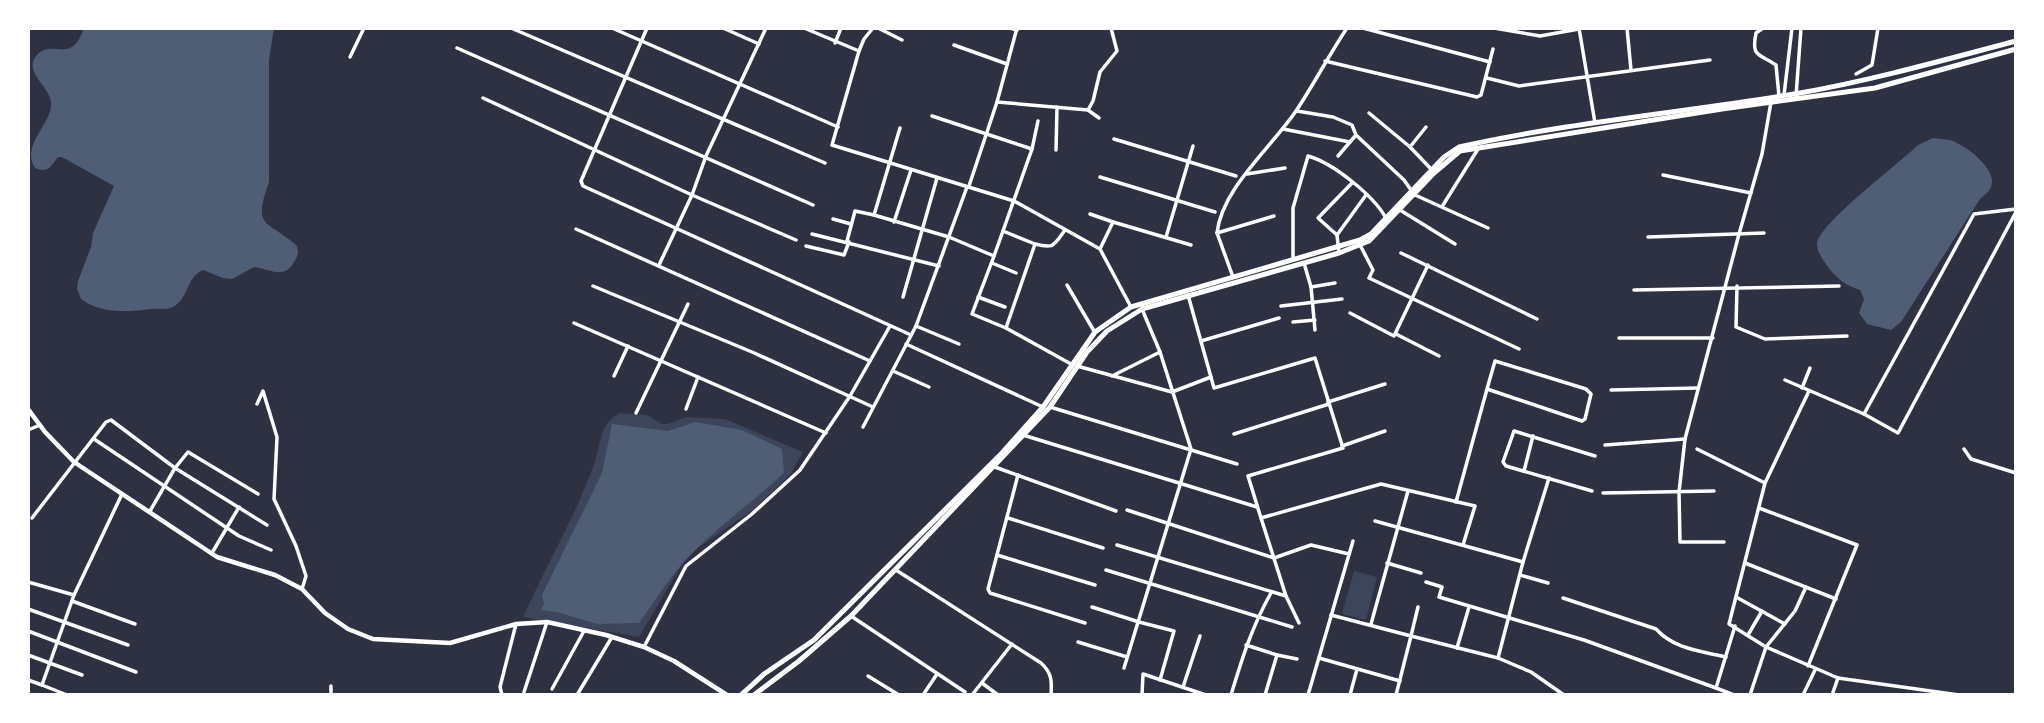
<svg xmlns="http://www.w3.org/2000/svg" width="2044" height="723" viewBox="0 0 2044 723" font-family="'IBM Plex Sans',sans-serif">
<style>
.green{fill:#3c4559}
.water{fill:#4f5d75}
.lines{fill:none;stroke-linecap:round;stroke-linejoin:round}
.minor{stroke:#fff;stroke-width:3.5}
.tertiary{stroke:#fff;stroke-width:4.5}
.primary{stroke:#fff;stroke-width:5}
</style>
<rect width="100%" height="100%" fill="#2d3142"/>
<!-- green -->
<g class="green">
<path d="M619 413 647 415 662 424H668L685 417 725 419 803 452 790 475 753 510 699 547 684 561 639 637 523 617C546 566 575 517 594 464 602 443 598 426 619 413Z"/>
<polygon points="1354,571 1377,577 1366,620 1342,614"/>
</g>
<!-- water -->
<g class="water">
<path d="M84 28H274L269 60V182C252 230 267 219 297 246 299 252 298 256 294 262 284 280 270 269 254 267L232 279 223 278 203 270C187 277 189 294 177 304 170 311 160 308 151 309 128 312 101 314 81 299L77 289 78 281 91 247 93 233 114 186 62 157H58C51 166 48 174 35 168 20 144 53 124 51 102 50 87 22 71 37 55 53 38 71 66 84 28Z"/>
<path d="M1933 138C1938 139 1945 139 1950 140 1965 145 1991 164 1992 181 1992 190 1986 194 1980 199L1901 322 1891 330 1867 324 1859 313 1864 299 1860 290C1847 286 1837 279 1829 268 1824 262 1817 252 1817 244 1818 224 1900 163 1918 145Z"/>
<path d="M695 422 742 430 782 449 784 473C752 503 714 529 685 561 668 579 654 603 639 623L597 624 557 612 541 610 544 604 542 595 602 473 612 424 668 431Z"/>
</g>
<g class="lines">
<!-- minor -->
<g class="minor">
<polyline points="511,28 825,163"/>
<polyline points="612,28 838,127"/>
<polyline points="647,28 581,181 583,186 911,335"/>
<polyline points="723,28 759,44"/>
<polyline points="804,28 859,51"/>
<polyline points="873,28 864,39 859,51 832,145 1014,201 1100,249 1131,307"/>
<polyline points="878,28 902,40"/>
<polyline points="1010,28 1017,30"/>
<polyline points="1363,28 1490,62"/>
<polyline points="1494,28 1540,36 1579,29"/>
<polyline points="1579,28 1595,123"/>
<polyline points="1627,28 1631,70"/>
<path d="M1763 28 1756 33C1751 58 1759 53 1776 65L1779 96"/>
<polyline points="835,43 841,28"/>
<polyline points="954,45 1007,64"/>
<polyline points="457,48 813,205"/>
<polyline points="350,57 364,28"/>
<polyline points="1325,61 1477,97 1481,95 1493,49"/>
<polyline points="1856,74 1872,65 1878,28"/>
<polyline points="1487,78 1519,86 1710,60"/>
<polyline points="1784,95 1792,28"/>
<polyline points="1796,96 1801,28"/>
<polyline points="483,98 692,195 796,240"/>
<polyline points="997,102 1088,110 1099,118"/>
<polyline points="1088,110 1093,101 1100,72 1117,51 1111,28"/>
<polyline points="1297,111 1333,117 1352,125 1356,135 1404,180 1411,190"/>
<polyline points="1369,113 1410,147 1432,170"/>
<polyline points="932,116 1032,149"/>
<polyline points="1038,121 1032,149 1003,231 1035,244 1006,328 1071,364"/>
<polyline points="900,128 874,215 949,237 994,256 1003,231"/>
<polyline points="1283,129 1350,142"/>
<polyline points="1114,139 1236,176"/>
<polyline points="1410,147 1426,127"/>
<polyline points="1056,150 1057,107"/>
<polyline points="1338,156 1356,135"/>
<polyline points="1247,174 1285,168"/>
<polyline points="1663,175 1751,193"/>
<polyline points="1100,177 1215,212"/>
<polyline points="969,186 997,102 1017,28"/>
<polyline points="1415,195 1488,228"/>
<polyline points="1443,205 1478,149"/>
<polyline points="1400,210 1455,244"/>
<polyline points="1090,214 1113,222"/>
<path d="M1274 216 1217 233C1222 188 1271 148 1296 111 1314 84 1329 55 1347 28"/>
<polyline points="833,219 851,224"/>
<polyline points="894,222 911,170"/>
<polyline points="576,229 870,361"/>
<polyline points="1217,233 1233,277"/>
<polyline points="812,234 939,266"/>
<polyline points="1337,235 1366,195"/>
<polyline points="1166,237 1193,146"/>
<polyline points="1648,237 1764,233"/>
<polyline points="847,241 855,211 874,215"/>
<path d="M1035 244C1055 249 1054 245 1065 230"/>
<polyline points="1360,245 1373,270 1369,278 1519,349"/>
<polyline points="806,246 844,255 849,242"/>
<polyline points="1100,249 1113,222 1191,245"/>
<polyline points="1339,253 1337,235 1318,218 1352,183"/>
<polyline points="1401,253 1537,319"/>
<polyline points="994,256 972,314 1006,328"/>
<path d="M1293 259V208L1308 156C1333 163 1373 195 1386 218"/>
<polyline points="992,263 1016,273"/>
<polyline points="1304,263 1311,287 1315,330"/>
<polyline points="659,265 692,195 706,156 766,28"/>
<polyline points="1067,285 1094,331"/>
<polyline points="593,286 752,352 873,407"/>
<polyline points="1737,286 1736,327 1765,339 1847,336"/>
<polyline points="1311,287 1335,283"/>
<polyline points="1634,290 1839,286"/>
<polyline points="1188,295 1214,388 1315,358 1343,448 1248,476 1261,518"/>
<polyline points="903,297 937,178"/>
<polyline points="978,297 1005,307"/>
<polyline points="1281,306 1342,299"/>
<polyline points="1350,313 1394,336 1428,265"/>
<polyline points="1293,322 1315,320"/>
<polyline points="574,323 826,433"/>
<polyline points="916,326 959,344"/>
<polyline points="1396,334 1439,356"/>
<polyline points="1619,338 1713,338"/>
<polyline points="1201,341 1279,318"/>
<polyline points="906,344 1043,407"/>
<polyline points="1077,366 1172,392 1211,377"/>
<polyline points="893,371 929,387"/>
<polyline points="614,376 628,346"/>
<polyline points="1112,376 1160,352"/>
<polyline points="1785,380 1864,414 1974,214 2016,209"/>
<polyline points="1802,388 1810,368"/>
<polyline points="1611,390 1698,388"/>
<polyline points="1809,391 1765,483 1729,624 1766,647 1838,678 1959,695"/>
<polyline points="1328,402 1385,384"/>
<polyline points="257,404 263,391 277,437 274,499 296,546 306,576 302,589"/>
<polyline points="1050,407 1237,464"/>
<polyline points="686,409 698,377"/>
<polyline points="636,413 688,304"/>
<polyline points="1864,414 1898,433 2016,212"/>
<polyline points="863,427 916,326 967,187"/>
<polyline points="28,430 40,425"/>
<polyline points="1234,434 1329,404"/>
<polyline points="1023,435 1257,507"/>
<polyline points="94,439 239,536 271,550"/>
<polyline points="1605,445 1685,439"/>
<polyline points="1342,446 1385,431"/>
<polyline points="1697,449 1765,483"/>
<polyline points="1964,449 1971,459 2016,473"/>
<polyline points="995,467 1116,511"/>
<polyline points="1524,471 1533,436"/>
<polyline points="1018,475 988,589 990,593 1085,623"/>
<polyline points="1592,491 1506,466 1503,462 1514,431 1595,456"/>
<polyline points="1603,493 1714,491"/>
<polyline points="258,494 188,452 175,468 267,525"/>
<polyline points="1456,502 1487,389 1495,361 1586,389 1591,394 1585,419 1582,421 1487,389"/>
<polyline points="1759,508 1857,545 1808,666"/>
<polyline points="1127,510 1274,558 1311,545 1349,554"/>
<polyline points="32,518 106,422 111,420 175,468 150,511"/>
<polyline points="1008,518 1103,548"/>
<polyline points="1375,521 1523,562"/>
<polyline points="1724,542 1680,542 1679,492 1685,439 1739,234 1762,154 1771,102"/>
<polyline points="1117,545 1286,596 1261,518 1381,484 1475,506 1463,545"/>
<polyline points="212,553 239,507"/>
<polyline points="997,555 1095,585"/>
<polyline points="1387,563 1421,573"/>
<polyline points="1745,563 1836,599"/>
<path d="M896 570 1041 663C1052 673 1052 681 1051 695"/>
<polyline points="1106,570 1292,627"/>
<polyline points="1520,575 1548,583"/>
<polyline points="28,582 74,595 122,494"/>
<polyline points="1426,582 1442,587 1439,597 1584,640 1716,688"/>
<polyline points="1286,596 1299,623"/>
<polyline points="1736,597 1785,624"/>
<path d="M1563 598 1656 629C1674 649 1700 651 1726 657"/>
<polyline points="72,601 135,624"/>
<polyline points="1092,607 1139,622 1174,631 1160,680"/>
<polyline points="1418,607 1411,636 1498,658 1531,672 1564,695"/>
<polyline points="28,609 128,645"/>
<polyline points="1331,615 1411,636 1396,695"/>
<polyline points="851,616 965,692"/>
<polyline points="1371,624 1408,491"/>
<polyline points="28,631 136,672"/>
<polyline points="1748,635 1762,611"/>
<polyline points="1078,642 1127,657"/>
<polyline points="1246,645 1277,655"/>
<polyline points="644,647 686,566 752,514 800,470 850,396 890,326"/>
<polyline points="1457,648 1469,607"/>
<polyline points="28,655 82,675"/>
<polyline points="1319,658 1400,681"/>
<polyline points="1498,658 1523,562 1549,478"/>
<polyline points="1124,668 1191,449 1160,352 1142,309"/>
<polyline points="868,676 899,695"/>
<polyline points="28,680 42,685"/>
<polyline points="982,683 998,695"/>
<polyline points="1183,687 1200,636"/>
<polyline points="552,689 584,631"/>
<polyline points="524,692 547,622"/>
<polyline points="67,695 42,685 74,595"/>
<polyline points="331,695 331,686"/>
<polyline points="502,695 500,687 516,624"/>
<polyline points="577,695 612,637"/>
<polyline points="923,695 937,674"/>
<polyline points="972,695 1012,644"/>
<polyline points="1142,695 1143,674 1206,695"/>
<path d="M1231 695C1242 659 1252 626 1271 593"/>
<polyline points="1265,695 1277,655 1297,659"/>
<polyline points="1308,695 1353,541"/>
<polyline points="1350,695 1357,669"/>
<polyline points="1734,695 1716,688 1735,626"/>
<polyline points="1750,695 1766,647 1795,611 1806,587"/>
<polyline points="1803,695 1815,670"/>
<polyline points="1832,695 1838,678"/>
</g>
<!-- tertiary -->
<polyline class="tertiary" points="28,409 45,432 74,462 217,557 275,575 302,589 325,613 348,629 373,639 450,643 516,624 547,622 606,635 644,647 674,661 727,695"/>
<!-- primary -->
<g class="primary">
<path d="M741 695 764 674 814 640 1002 453 1043 407 1095 332 1131 307 1360 240 1371 234 1444 157 1459 147C1571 122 1687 112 1800 93 1873 80 1944 60 2016 41"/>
<polyline points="754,695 799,661 851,616 1050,407 1087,352 1107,331 1142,309 1339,253 1369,241 1434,173 1460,151 1722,109 1875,88 2016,49"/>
</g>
</g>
<!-- border -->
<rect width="2044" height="723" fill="none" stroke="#ffffff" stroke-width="60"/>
</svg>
